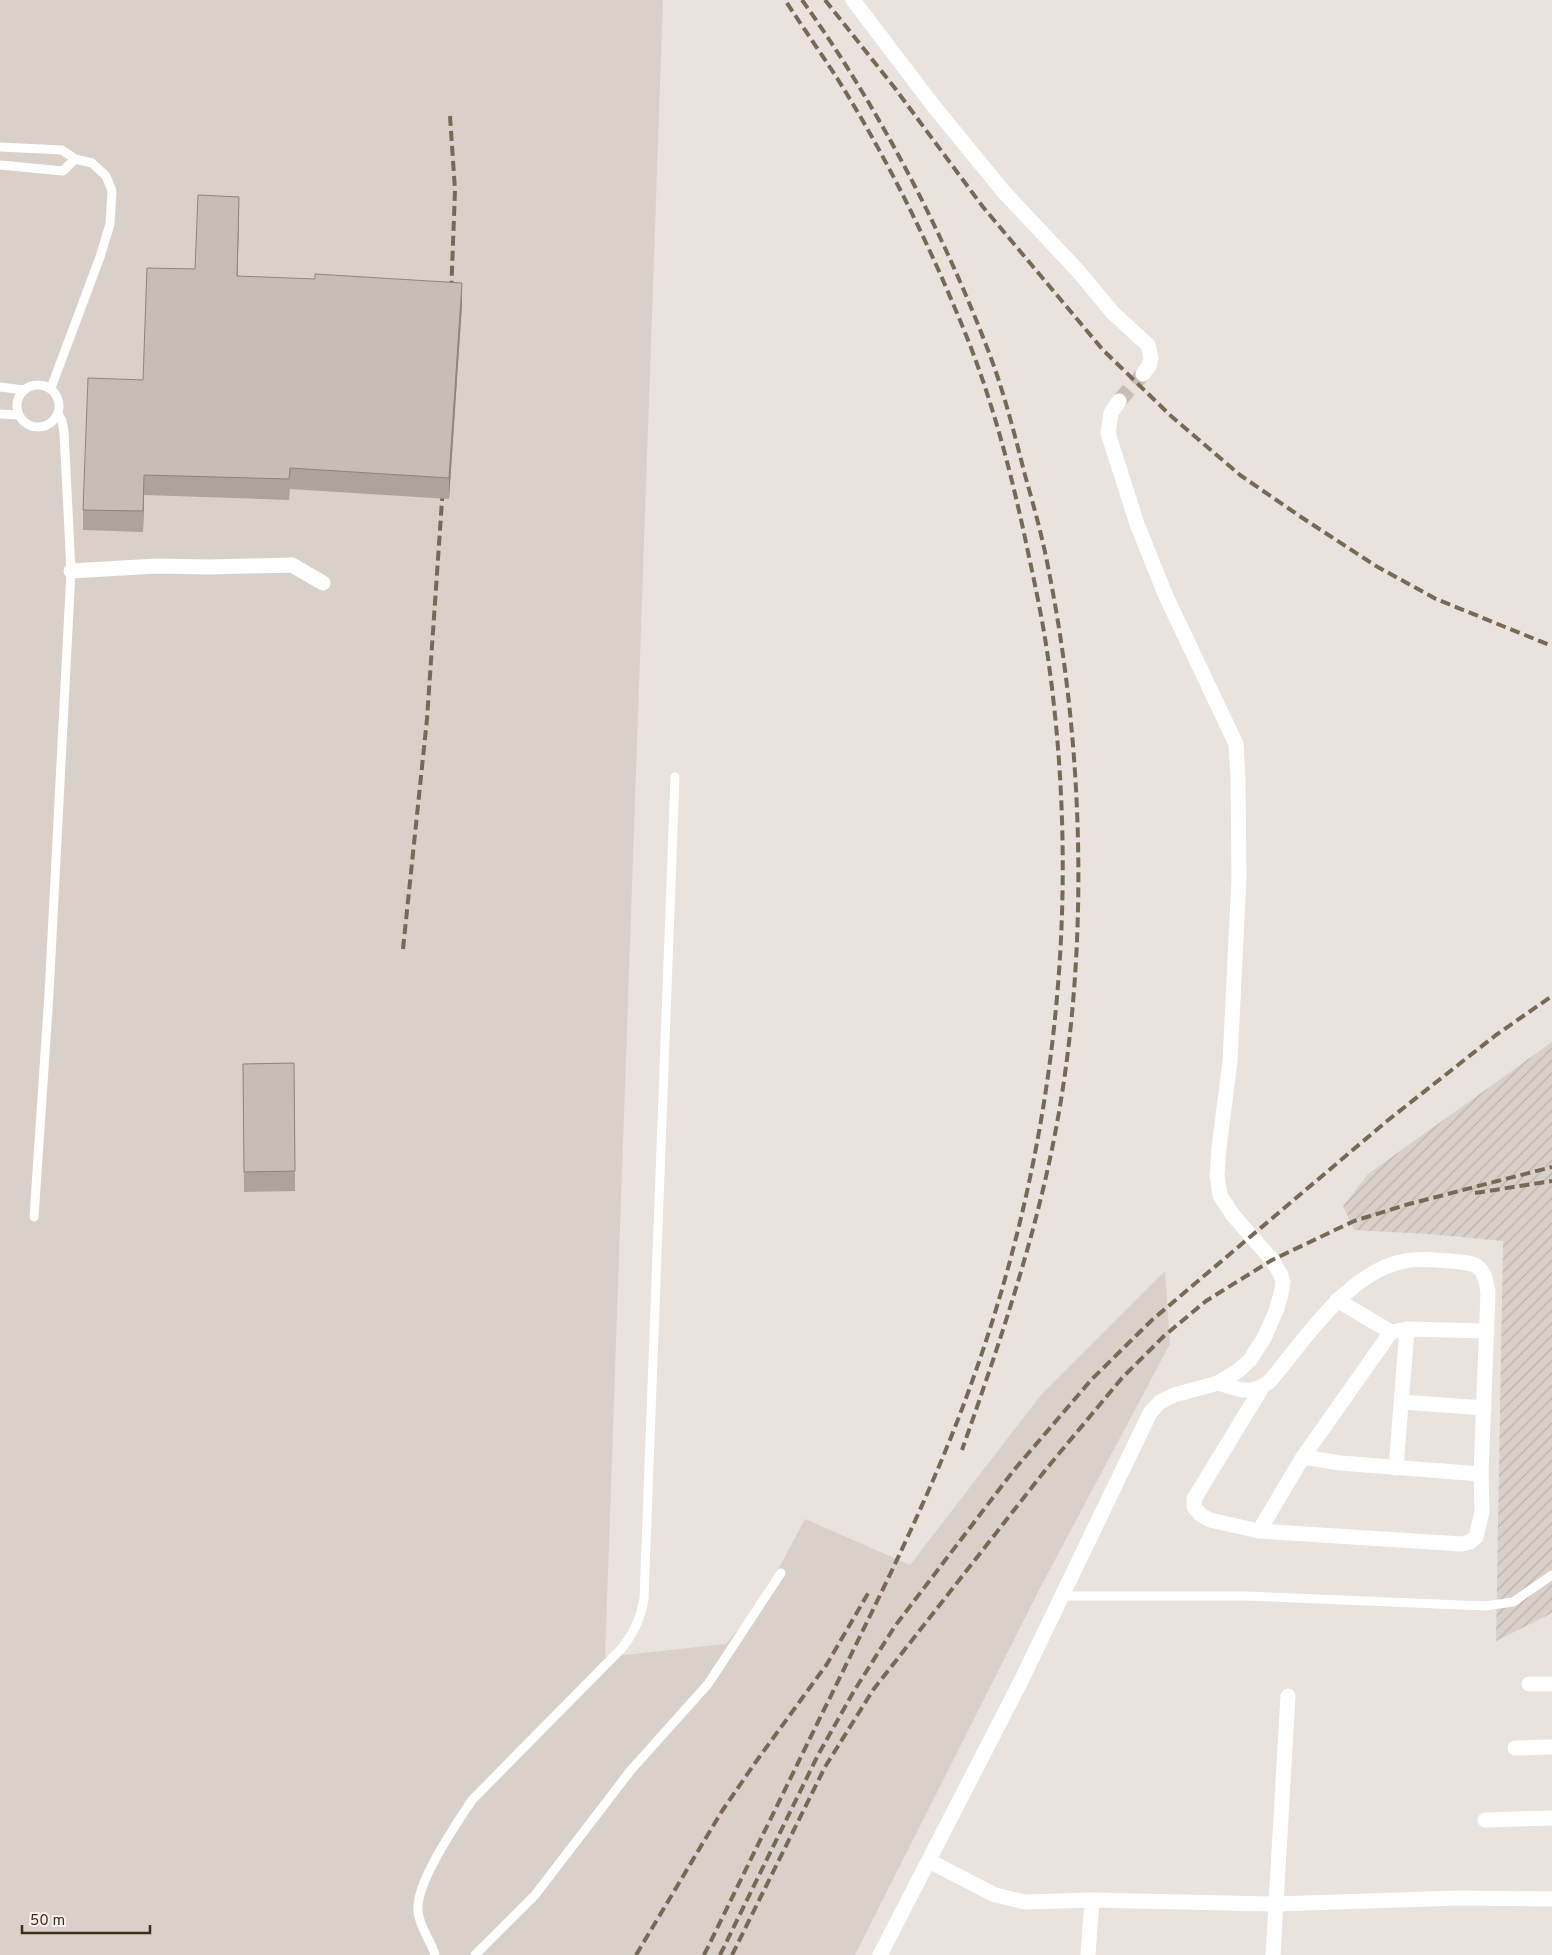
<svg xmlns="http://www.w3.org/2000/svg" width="1552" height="1955" viewBox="0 0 1552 1955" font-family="Overpass,sans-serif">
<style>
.built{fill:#dad0ca}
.industrial{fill:url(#industrial-furrows)}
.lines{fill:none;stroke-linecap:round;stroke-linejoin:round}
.street-tunnel{stroke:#c7beb6;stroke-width:15;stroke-dasharray:15 8;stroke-linecap:butt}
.lane{stroke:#fff;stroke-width:9}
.street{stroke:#fff;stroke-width:15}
.rail{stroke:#776956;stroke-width:4;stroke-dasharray:10 5;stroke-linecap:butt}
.wall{fill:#aca39b}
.shaded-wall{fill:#8c847e}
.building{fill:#c8bdb4;stroke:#8c847e}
</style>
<defs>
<pattern id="industrial-furrows" width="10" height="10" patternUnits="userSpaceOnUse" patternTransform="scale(1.25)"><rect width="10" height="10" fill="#dad0ca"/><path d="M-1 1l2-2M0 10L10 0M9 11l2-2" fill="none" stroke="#bcb3ad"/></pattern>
</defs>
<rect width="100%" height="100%" fill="#eae2dc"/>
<!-- built -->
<polygon class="built" points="0,0 663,0 605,1657 726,1644 759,1605 805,1519 910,1565 1041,1395 1165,1271 1170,1344 1040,1588 855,1955 0,1955"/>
<!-- industrial -->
<polygon class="industrial" points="1552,1042 1552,1613 1496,1641 1503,1241 1429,1234 1354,1230 1343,1206 1368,1174"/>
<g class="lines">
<!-- street-tunnel -->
<polyline class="street-tunnel" points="1119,401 1143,374"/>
<!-- lane -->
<g class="lane">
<polyline points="0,147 62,150 75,159 92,163 106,176 112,191 110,224 100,257 51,388"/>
<polyline points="0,165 63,171 75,159"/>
<circle cx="38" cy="406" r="21"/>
<polyline points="0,387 24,390"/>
<polyline points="0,414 19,415"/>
<polyline points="34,1217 49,994 71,571 64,432 62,421 58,414"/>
<polyline points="1062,1596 1247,1596 1485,1606 1513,1602 1552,1575"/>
<path d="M435 1955C431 1940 419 1927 418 1911 415 1884 456 1824 472 1800L622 1648C634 1633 641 1618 644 1599L675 777"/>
<polyline points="475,1955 535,1895 631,1770 708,1684 781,1573"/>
</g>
<!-- street -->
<g class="street">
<polyline points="853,0 932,104 1003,191 1078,271 1113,313 1148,345 1151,358 1149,366 1143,374"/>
<polyline points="71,571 156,566 209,567 292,565 323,583"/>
<polyline points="1337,1300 1391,1332"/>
<path d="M1218 1383C1240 1389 1251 1397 1271 1380 1305 1339 1349 1271 1405 1261 1420 1258 1435 1260 1450 1261 1477 1263 1484 1264 1488 1292L1481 1474 1482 1512 1476 1537 1470 1542 1462 1544 1259 1531 1210 1520 1201 1515 1194 1507V1499L1261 1389"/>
<polyline points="1402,1402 1484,1408"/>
<polyline points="1303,1457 1340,1463 1481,1474"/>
<polyline points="1396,1468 1407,1329"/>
<polyline points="1259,1531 1303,1457 1391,1332 1407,1329 1487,1331"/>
<polyline points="1529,1684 1552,1684"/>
<polyline points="1515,1748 1552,1747"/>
<polyline points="1485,1820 1552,1818"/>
<polyline points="929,1861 995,1895 1025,1902 1092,1900 1275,1904 1459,1898 1552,1899"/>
<polyline points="880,1955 1020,1683 1150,1413 1160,1402 1174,1395 1218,1383 1238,1371 1250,1360 1264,1338 1276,1311 1281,1294 1283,1282 1281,1275 1272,1260 1232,1214 1220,1195 1217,1175 1219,1148 1230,1061 1239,878 1238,778 1236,744 1165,594 1137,524 1108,433 1111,413 1119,401"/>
<polyline points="1088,1955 1092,1900"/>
<polyline points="1273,1955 1288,1696"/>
</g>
<!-- rail -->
<g class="rail">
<path d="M802 0C879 108 944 233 991 358 1005 396 1015 436 1025 475 1034 507 1043 539 1049 572 1083 744 1089 938 1059 1112 1039 1228 1001 1339 962 1450"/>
<polyline points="825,0 894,87 983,207 1103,350 1171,416 1240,475 1301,517 1376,566 1436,599 1552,646"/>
<polyline points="450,116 455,190 451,296"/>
<polyline points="403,949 427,719 443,486"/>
<polyline points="1475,1193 1552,1181"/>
<polyline points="636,1955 722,1811 755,1763 827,1664 870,1590"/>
<path d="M704 1955C750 1861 796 1767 842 1673 890 1575 938 1479 974 1376 1055 1148 1082 906 1049 665 1044 627 1036 589 1028 552 1013 480 995 409 968 340 932 250 889 161 837 78 820 52 802 26 785 0"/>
<polyline points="720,1955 818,1755 854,1691 895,1626 1014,1470 1092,1379 1152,1320 1387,1121 1496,1035 1552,996"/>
<polyline points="732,1955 825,1767 873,1690 1047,1468 1122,1378 1164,1336 1206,1301 1272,1260 1354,1221 1409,1204 1552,1167"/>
</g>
</g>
<!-- wall -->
<g class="wall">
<polygon points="239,217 237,276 462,304 449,499 290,489 289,500 144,495 143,532 83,530 83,510 195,269"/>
<polygon points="294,1063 295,1191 244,1192 243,1064"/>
</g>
<!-- shaded-wall -->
<g class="shaded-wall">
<polygon points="239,197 239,217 237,296 237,276"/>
<polygon points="462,283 462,304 449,499 449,478"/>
<polygon points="144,475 144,495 143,532 143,511"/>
</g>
<!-- building -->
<g class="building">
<polygon points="198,195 239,197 237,276 315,279 315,274 462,283 449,478 290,468 289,479 144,475 143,511 83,510 88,378 143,380 147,268 195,269"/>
<polygon points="294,1063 295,1171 244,1172 243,1064"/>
</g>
<!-- scale -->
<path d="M22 1925v8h128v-8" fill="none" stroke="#3a2e1d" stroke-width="2.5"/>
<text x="30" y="1925" font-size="15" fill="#3a2e1d" stroke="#f7f0ec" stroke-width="4" paint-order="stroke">50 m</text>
</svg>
